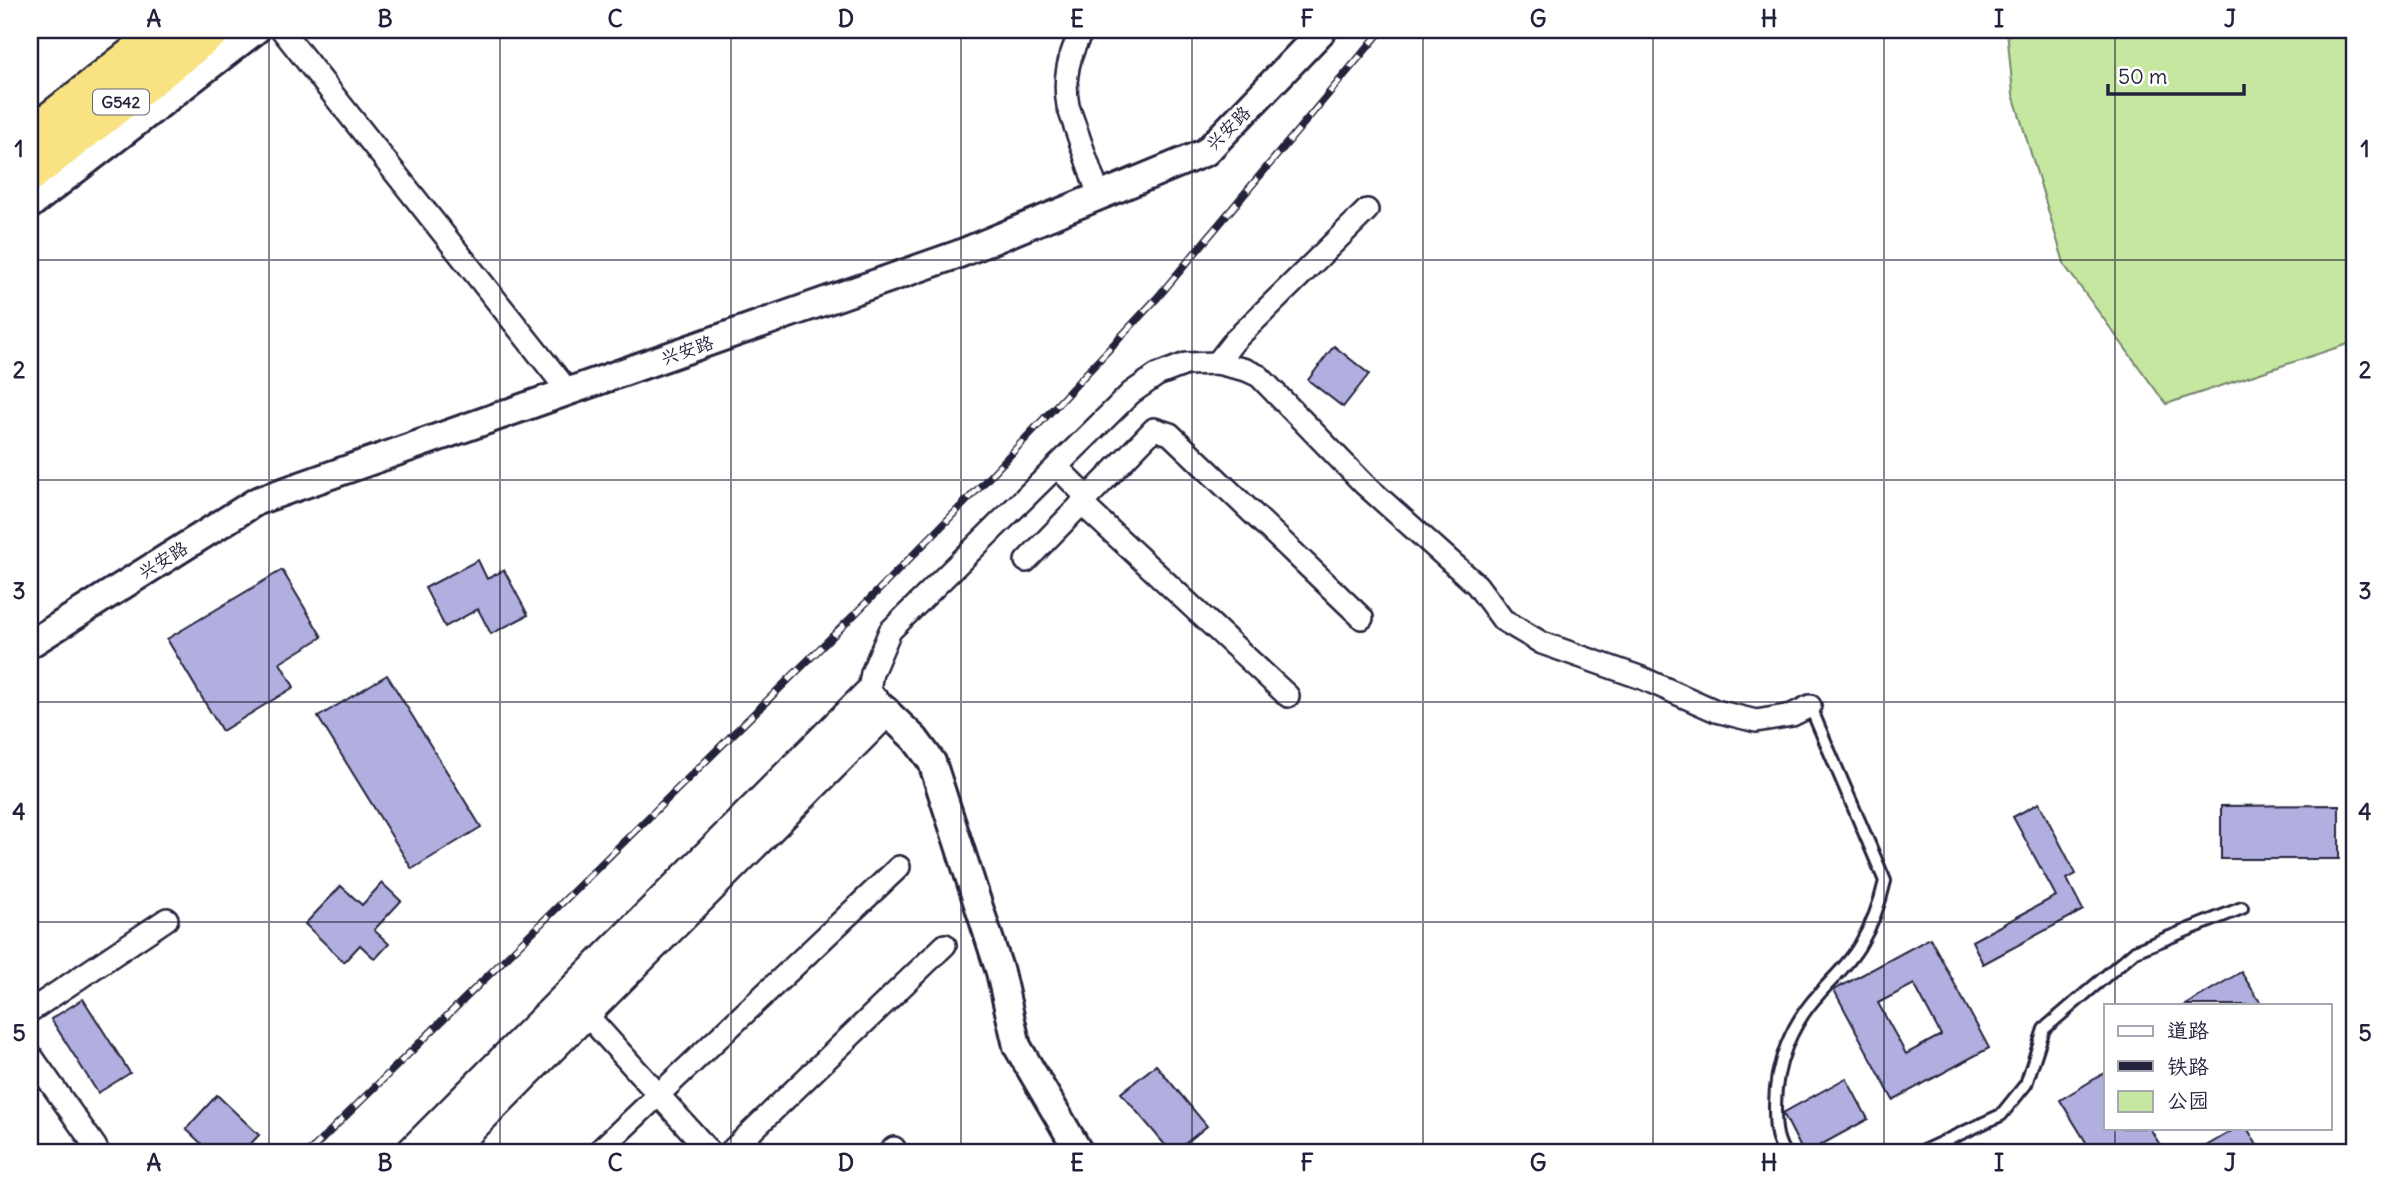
<svg xmlns="http://www.w3.org/2000/svg" width="2384" height="1182" viewBox="0 0 2384 1182" font-family="Delius,'LXGW WenKai TC',sans-serif">
<style>
.green{fill:#c6e7a0;stroke:#74846e;stroke-width:2}
.building{fill:#b1afe0;stroke:#22223b;stroke-width:2;fill-rule:evenodd}
.lines{fill:none;stroke-linecap:round;stroke-linejoin:round}
.service-casing{stroke:#22223b;stroke-width:16}
.minor-casing{stroke:#22223b;stroke-width:26}
.tertiary-casing{stroke:#22223b;stroke-width:32}
.secondary-casing{stroke:#22223b;stroke-width:35}
.trunk-casing{stroke:#22223b;stroke-width:40}
.service{stroke:#fff;stroke-width:10}
.minor{stroke:#fff;stroke-width:21}
.tertiary{stroke:#fff;stroke-width:26}
.secondary{stroke:#fff;stroke-width:30}
.trunk{stroke:#f8e281;stroke-width:35}
.rail-casing{stroke:#22223b;stroke-width:8}
.rail{stroke:#fff;stroke-width:5;stroke-dasharray:16;stroke-linecap:butt}
.grid{fill:none;stroke:#22223b;stroke-width:2;stroke-opacity:0.55}
.labels{text-anchor:middle;dominant-baseline:central;stroke-width:5;stroke-linejoin:round;paint-order:stroke}
.shield{fill:#fff;stroke:#646476;stroke-width:2}
.shield-label{font-size:16px;font-weight:bold;fill:#22223b}
.street-label{font-size:18px;fill:#22223b;stroke:#fff}
.neatline{fill:none;stroke:#22223b;stroke-width:2.5}
.grid-label{font-size:23px;text-anchor:middle;font-weight:bold;fill:#22223b}
</style>
<rect width="100%" height="100%" fill="#fff"/>
<filter id="ink" filterUnits="userSpaceOnUse"><feTurbulence type="fractalNoise" baseFrequency=".0143" numOctaves="2"/><feDisplacementMap in="SourceGraphic" scale="14" xChannelSelector="R" yChannelSelector="G"/><feConvolveMatrix kernelMatrix="1 2 1 2 8 2 1 2 1" color-interpolation-filters="sRGB"/></filter>
<g filter="url(#ink)">
<!-- green -->
<polygon class="green" points="2007,30 2354,30 2354,342 2166,404 2065,266 2013,94"/>
<!-- building -->
<g class="building">
<polygon points="1334,346 1369,374 1343,407 1308,380"/>
<polygon points="478,560 487,579 504,570 528,615 491,634 478,609 445,627 425,588"/>
<polygon points="282,570 322,637 280,663 294,687 222,731 167,639"/>
<polygon points="387,675 481,827 412,869 318,717"/>
<polygon points="2039,803 2076,874 2067,879 2083,910 1983,964 1972,941 2056,896 2013,817"/>
<polygon points="2339,805 2339,859 2221,859 2221,806"/>
<polygon points="382,883 401,901 374,930 389,944 375,959 360,945 344,962 305,924 341,886 362,905"/>
<path d="M1930 938 1989 1048 1893 1100 1834 990ZM1914 984 1941 1035 1906 1054 1878 1003Z"/>
<polygon points="2241,972 2262,1005 2185,1005"/>
<polygon points="83,999 130,1073 98,1093 51,1019"/>
<polygon points="1156,1065 1207,1126 1175,1152 1171,1152 1121,1093"/>
<polygon points="2106,1072 2106,1128 2150,1128 2164,1152 2092,1152 2060,1100"/>
<polygon points="1846,1078 1868,1119 1808,1152 1803,1152 1783,1113"/>
<polygon points="217,1095 259,1135 243,1152 210,1152 186,1129"/>
<polygon points="2237,1128 2247,1128 2261,1152 2196,1152"/>
</g>
<g class="lines">
<defs>
<g id="service">
<path d="M1784 1152C1775 1138 1775 1123 1775 1106 1775 1065 1791 1024 1819 994 1833 978 1849 964 1860 945 1872 925 1880 903 1885 881L1810 706"/>
<polyline points="1921,1152 2001,1115 2026,1084 2044,1029 2135,951 2242,908"/>
</g>
<g id="minor">
<polyline points="282,30 568,391"/>
<path d="M1083 30C1068 54 1063 78 1068 106L1099 196"/>
<polyline points="1217,363 1235,340 1367,210"/>
<polyline points="1057,467 1087,497"/>
<polyline points="1081,503 1288,696"/>
<polyline points="1026,561 1154,429 1170,434 1362,618"/>
<polyline points="868,695 872,673 890,631 1131,393 1157,375 1186,364 1217,363 1246,370 1259,376 1364,484 1477,585 1503,620 1542,643 1642,678 1716,711 1756,721 1792,715 1810,706"/>
<polyline points="30,1011 167,919"/>
<polyline points="585,1013 710,1152"/>
<polyline points="30,1054 95,1146 98,1152"/>
<polyline points="598,1152 899,867"/>
<polyline points="730,1152 945,945"/>
<polyline points="890,1152 894,1148"/>
</g>
<g id="tertiary">
<polyline points="30,205 256,30"/>
<polyline points="30,644 257,501 959,254 1206,152 1323,30"/>
<polyline points="871,697 915,739 932,762 1000,972 1017,1046 1079,1152"/>
</g>
<g id="secondary">
<polyline points="412,1152 868,695"/>
<polyline points="447,1152 885,712"/>
</g>
<g id="trunk">
<polyline points="30,136 165,30"/>
<polyline points="30,174 213,30"/>
</g>
</defs>
<!-- service casing -->
<use href="#service" class="service-casing"/>
<!-- minor casing -->
<use href="#minor" class="minor-casing"/>
<!-- tertiary casing -->
<use href="#tertiary" class="tertiary-casing"/>
<!-- secondary casing -->
<use href="#secondary" class="secondary-casing"/>
<!-- trunk casing -->
<use href="#trunk" class="trunk-casing"/>
<!-- service -->
<use href="#service" class="service"/>
<!-- minor -->
<use href="#minor" class="minor"/>
<!-- tertiary -->
<use href="#tertiary" class="tertiary"/>
<!-- secondary -->
<use href="#secondary" class="secondary"/>
<!-- trunk -->
<use href="#trunk" class="trunk"/>
<defs>
<polyline id="rail" points="309,1152 855,614 979,488 1158,297 1382,30"/>
</defs>
<!-- rail casing -->
<use href="#rail" class="rail-casing"/>
<!-- rail -->
<use href="#rail" class="rail"/>
</g>
</g>
<!-- grid -->
<path class="grid" d="M269 30V1152M500 30V1152M731 30V1152M961 30V1152M1192 30V1152M1423 30V1152M1653 30V1152M1884 30V1152M2115 30V1005M30 260H2354M30 480H2354M30 702H2354M30 922H2354M2115 1128V1152"/>
<g class="labels">
<!-- shield labels -->
<rect class="shield" x="93" y="89.5" width="56" height="25" rx="5"/>
<g class="shield-label">
<text x="121" y="102">G542</text>
</g>
<!-- street labels -->
<g class="street-label">
<text transform="translate(1228 128) rotate(-45)">兴安路</text>
<text transform="translate(687 350) rotate(-19)">兴安路</text>
<text transform="translate(163 560) rotate(-32)">兴安路</text>
</g>
</g>
<!-- margin -->
<rect width="2384" height="1182" fill="none" stroke="#fff" stroke-width="77"/>
<!-- legend -->
<rect x="2104" y="1004" width="228" height="126" fill="#ffffff" stroke="#a7a7b1" stroke-width="2"/>
<rect x="2118" y="1026" width="35" height="10" fill="#ffffff" stroke="#a7a7b1" stroke-width="2"/>
<text x="2167" y="1038" font-size="21" fill="#22223b">道路</text>
<rect x="2118" y="1061" width="35" height="10" fill="#22223b" stroke="#a7a7b1" stroke-width="2"/>
<text x="2167" y="1074" font-size="21" fill="#22223b">铁路</text>
<rect x="2118" y="1091" width="35" height="21" fill="#c6e7a0" stroke="#a7a7b1" stroke-width="2"/>
<text x="2167" y="1108" font-size="21" fill="#22223b">公园</text>
<!-- scale -->
<path d="M2108 84v10h136v-10" fill="none" stroke="#22223b" stroke-width="3.5"/>
<text x="2118" y="84" font-size="21" fill="#22223b" stroke="#ffffff" stroke-width="5" paint-order="stroke">50 m</text>
<rect x="38" y="38" width="2308" height="1106" class="neatline"/>
<g class="grid-label">
<text x="154" y="27">A</text>
<text x="385" y="27">B</text>
<text x="615" y="27">C</text>
<text x="846" y="27">D</text>
<text x="1077" y="27">E</text>
<text x="1307" y="27">F</text>
<text x="1538" y="27">G</text>
<text x="1769" y="27">H</text>
<text x="1999" y="27">I</text>
<text x="2230" y="27">J</text>
<text x="19" y="157">1</text>
<text x="2365" y="157">1</text>
<text x="19" y="378">2</text>
<text x="2365" y="378">2</text>
<text x="19" y="599">3</text>
<text x="2365" y="599">3</text>
<text x="19" y="820">4</text>
<text x="2365" y="820">4</text>
<text x="19" y="1041">5</text>
<text x="2365" y="1041">5</text>
<text x="154" y="1171">A</text>
<text x="385" y="1171">B</text>
<text x="615" y="1171">C</text>
<text x="846" y="1171">D</text>
<text x="1077" y="1171">E</text>
<text x="1307" y="1171">F</text>
<text x="1538" y="1171">G</text>
<text x="1769" y="1171">H</text>
<text x="1999" y="1171">I</text>
<text x="2230" y="1171">J</text>
</g>
</svg>
